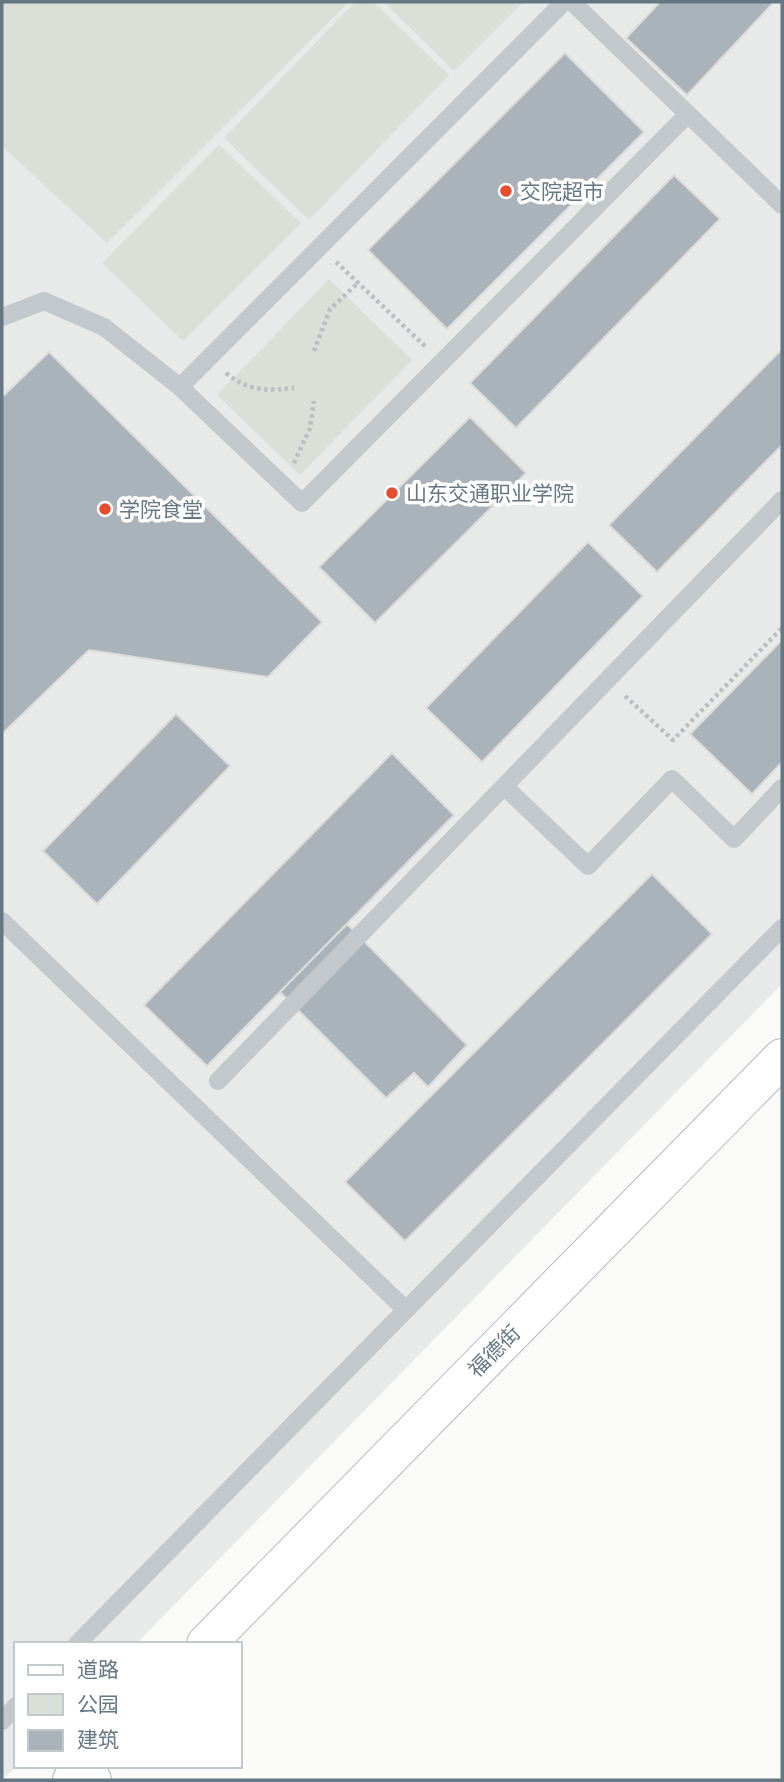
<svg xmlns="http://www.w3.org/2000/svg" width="784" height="1782" viewBox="0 0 784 1782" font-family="Cabin,'Noto Sans SC',sans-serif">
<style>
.built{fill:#e8e9e9}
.green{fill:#dadfd7}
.building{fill:#aab3b9;stroke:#dcdcda;stroke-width:2}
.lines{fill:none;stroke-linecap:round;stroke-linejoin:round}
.secondary-casing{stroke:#b3babf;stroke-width:40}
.path{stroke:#bbbfc2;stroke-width:4.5;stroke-dasharray:3.5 3.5;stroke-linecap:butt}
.lane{stroke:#c3c8cc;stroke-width:18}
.secondary{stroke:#fff;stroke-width:38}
.poi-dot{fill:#e44d2d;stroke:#fff;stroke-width:2.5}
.labels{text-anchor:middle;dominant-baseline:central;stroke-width:7;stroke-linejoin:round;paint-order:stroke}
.poi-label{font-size:21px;fill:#657783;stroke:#fff;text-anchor:start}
.street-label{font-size:21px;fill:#657783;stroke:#fff}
</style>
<rect width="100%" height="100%" fill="#fafaf8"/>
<!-- built -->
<polygon class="built" points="2,2 782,2 782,984 136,1644 16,1644 17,1766 2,1780"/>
<!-- green -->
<g class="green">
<polygon points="2,2 349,2 107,243 2,146"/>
<polygon points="355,2 373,2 449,75 309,220 224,138"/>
<polygon points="384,2 523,2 454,71"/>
<polygon points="219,145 301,223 183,341 102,263"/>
<polygon points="329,279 412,360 300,475 217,395"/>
</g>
<!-- building -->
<g class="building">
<polygon points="660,2 774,2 687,95 626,38"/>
<polygon points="565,53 644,132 447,329 368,250"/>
<polygon points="674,175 720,219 516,428 470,383"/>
<polygon points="782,349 782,445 657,572 609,525"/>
<polygon points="49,352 322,622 268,677 89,650 2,734 2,397"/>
<polygon points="470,417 526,473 375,623 319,567"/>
<polygon points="588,542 643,596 482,762 426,708"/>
<polygon points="782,640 782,762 752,794 690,734"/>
<polygon points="176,714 230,766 97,904 43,851"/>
<polygon points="392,753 454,815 207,1066 144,1005"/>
<polygon points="652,874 712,934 405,1241 345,1182"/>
<polygon points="347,924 467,1045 428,1087 414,1073 386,1098 280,992"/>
</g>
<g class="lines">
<defs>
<g id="secondary">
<polyline points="206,1644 782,1058"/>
<polyline points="72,1780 82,1770 92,1780"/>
</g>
</defs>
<!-- secondary casing -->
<use href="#secondary" class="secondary-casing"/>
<!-- path -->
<g class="path">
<polyline points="336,262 426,347"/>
<polyline points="314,351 330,309 357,284"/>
<path d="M226 373C247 391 267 391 294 388"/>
<polyline points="294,463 310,428 314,401"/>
<polyline points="625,696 673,740 782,628"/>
</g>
<!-- lane -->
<g class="lane">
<polyline points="572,2 782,205"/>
<polyline points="2,317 44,301 104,327 180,387 302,503 688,114"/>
<polyline points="180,387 564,2"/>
<polyline points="506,788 588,866 672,779 734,839 782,788"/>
<polyline points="2,921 406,1310"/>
<polyline points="218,1081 782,500"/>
<polyline points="77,1644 782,928"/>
<polyline points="2,1721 16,1706"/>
</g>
<!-- secondary -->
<use href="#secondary" class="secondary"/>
</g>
<!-- markers -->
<g class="poi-dot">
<circle cx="506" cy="191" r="7"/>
<circle cx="392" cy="493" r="7"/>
<circle cx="105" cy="509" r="7"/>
</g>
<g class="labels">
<!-- poi labels -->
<g class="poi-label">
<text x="520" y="191">交院超市</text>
<text x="406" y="493">山东交通职业学院</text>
<text x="119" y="509">学院食堂</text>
</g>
<!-- street labels -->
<g class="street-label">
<text transform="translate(494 1351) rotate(-45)">福德街</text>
</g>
</g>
<!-- border -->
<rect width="784" height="1782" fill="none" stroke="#657783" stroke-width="7"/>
<!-- legend -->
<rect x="14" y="1642" width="228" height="126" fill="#ffffff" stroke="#c1c9cd" stroke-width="2"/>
<rect x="28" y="1665" width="35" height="10" fill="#ffffff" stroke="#c1c9cd" stroke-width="2"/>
<text x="77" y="1677" font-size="21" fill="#657783">道路</text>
<rect x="28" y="1694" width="35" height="21" fill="#dadfd7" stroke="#c1c9cd" stroke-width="2"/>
<text x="77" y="1712" font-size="21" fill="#657783">公园</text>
<rect x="28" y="1730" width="35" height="21" fill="#aab3b9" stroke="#c1c9cd" stroke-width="2"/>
<text x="77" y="1747" font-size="21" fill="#657783">建筑</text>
</svg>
